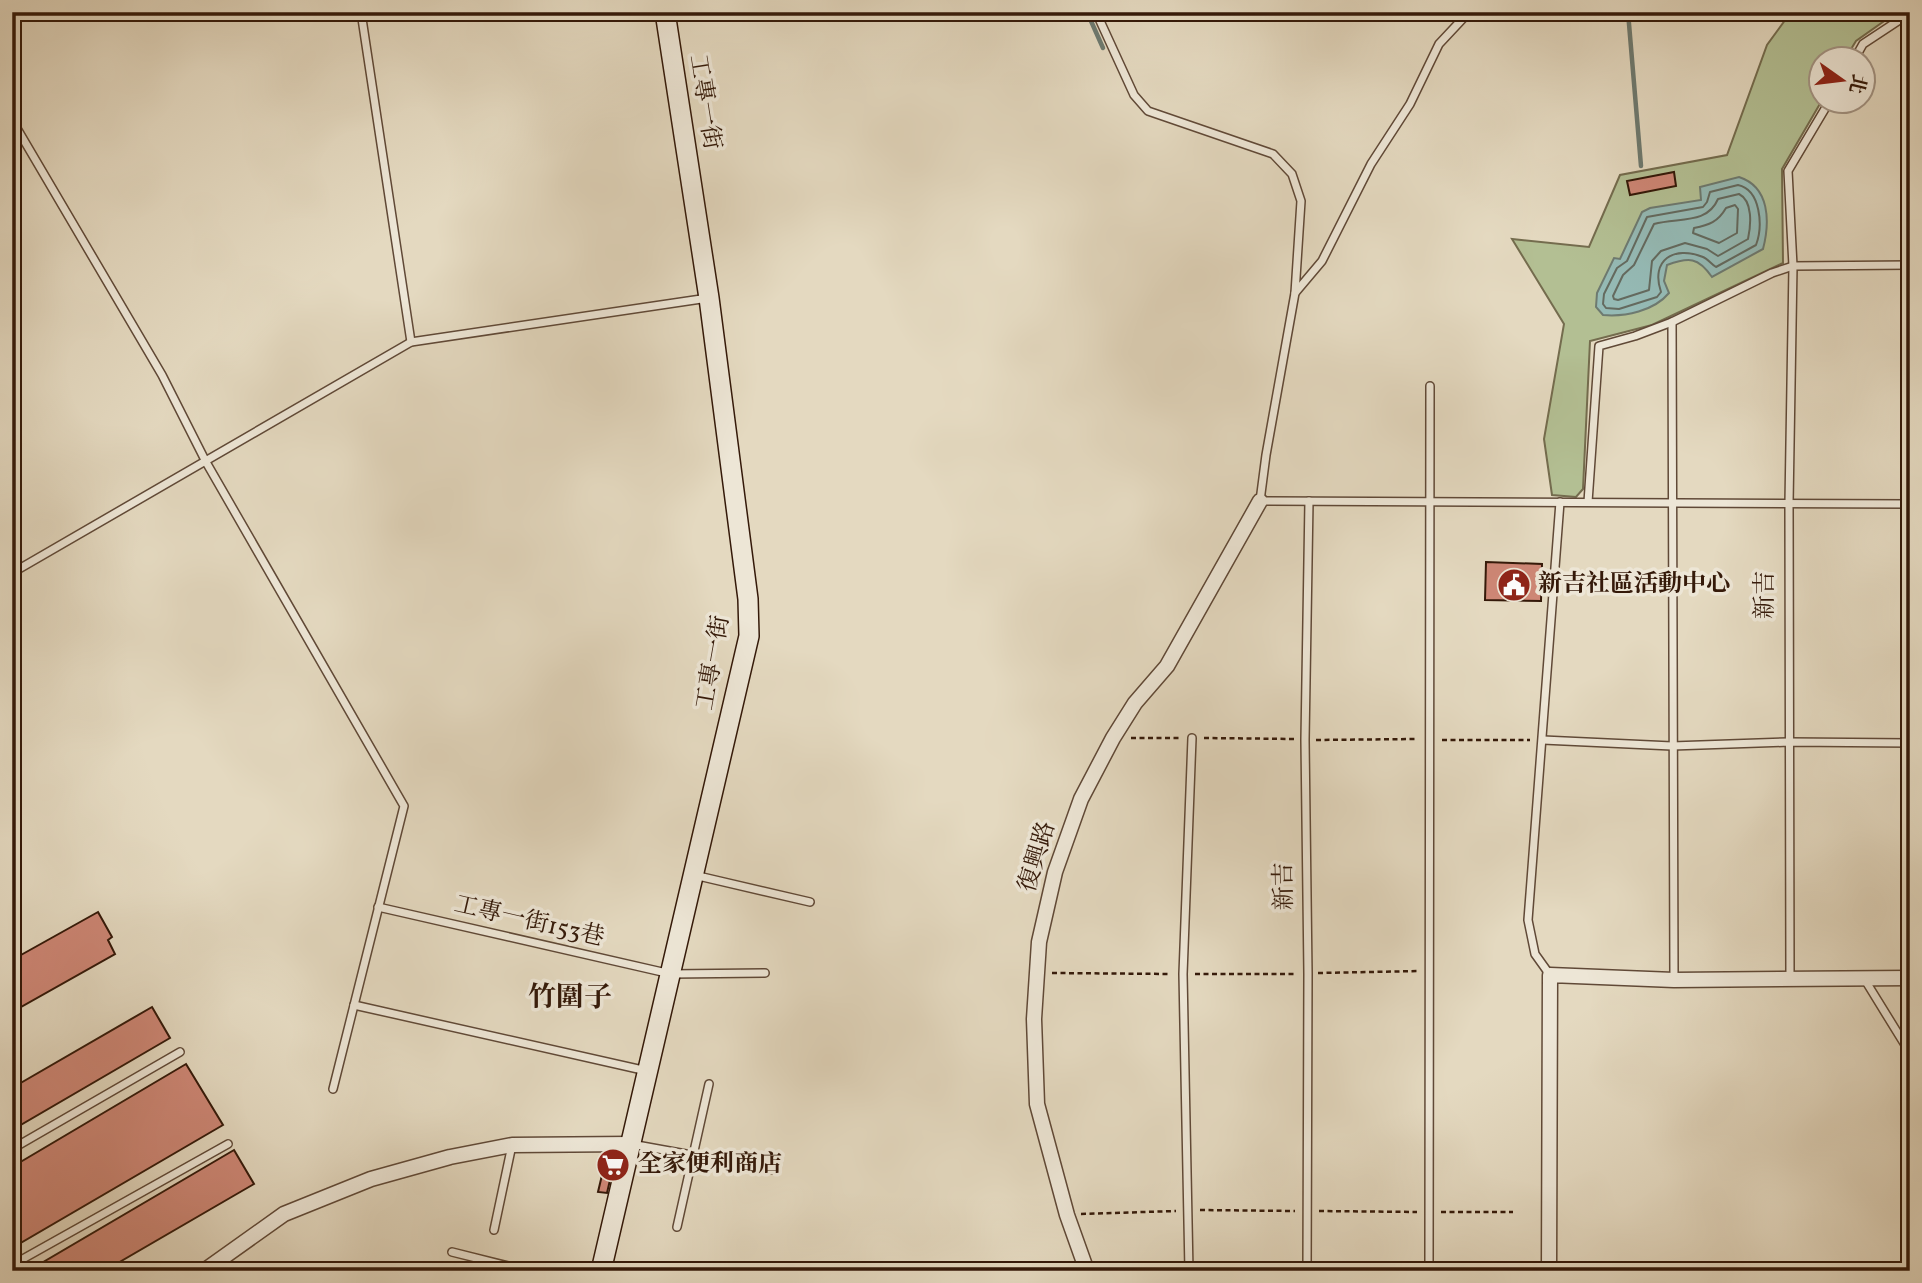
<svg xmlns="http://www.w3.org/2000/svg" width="1922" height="1283" viewBox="0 0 1922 1283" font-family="Vollkorn,'Noto Serif TC',serif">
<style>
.green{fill:#b3bf93;stroke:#746c4e;stroke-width:2}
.water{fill:#95bab5;stroke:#6e7a70;stroke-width:2}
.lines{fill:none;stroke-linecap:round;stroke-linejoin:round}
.shore{stroke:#646a5f;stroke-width:2}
.stream{stroke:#6e7a70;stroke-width:4.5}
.building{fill:#ce8776;stroke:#341909;stroke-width:2}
.lane-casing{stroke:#604937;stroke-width:10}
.street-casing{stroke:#604937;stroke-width:17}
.secondary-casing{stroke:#341909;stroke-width:22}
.path{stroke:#341909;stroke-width:2.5;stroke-dasharray:5 3.5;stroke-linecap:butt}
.lane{stroke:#ede6d6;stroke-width:7}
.street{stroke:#ede6d6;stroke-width:14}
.secondary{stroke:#ede6d6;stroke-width:19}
.labels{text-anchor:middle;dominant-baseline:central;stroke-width:7;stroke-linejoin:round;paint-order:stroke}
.street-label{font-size:24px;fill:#341909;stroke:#ede6d6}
.poi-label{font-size:24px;font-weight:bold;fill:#341909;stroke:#ede6d6;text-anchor:start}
.quarter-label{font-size:28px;font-weight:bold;fill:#341909;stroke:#ede6d6}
</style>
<rect width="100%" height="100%" fill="#e4d9c0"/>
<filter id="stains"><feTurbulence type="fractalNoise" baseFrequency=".00286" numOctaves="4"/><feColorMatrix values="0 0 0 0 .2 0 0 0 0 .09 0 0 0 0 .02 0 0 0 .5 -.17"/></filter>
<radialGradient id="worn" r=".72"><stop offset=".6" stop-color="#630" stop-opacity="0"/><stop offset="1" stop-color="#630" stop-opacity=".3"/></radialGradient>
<!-- green -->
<polygon class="green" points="1791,12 1897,12 1856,41 1845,59 1820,60 1821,102 1782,169 1783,263 1652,325 1590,341 1583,489 1576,497 1552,495 1544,439 1564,324 1512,239 1589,247 1620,175 1727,155 1767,45"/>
<!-- water -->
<path class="water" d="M1739 177C1770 187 1770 222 1763 249L1712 277C1698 257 1689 257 1667 265L1664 281 1669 293C1654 311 1625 317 1603 315L1596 307 1597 293 1614 258 1620 259 1642 212 1650 208 1701 200 1700 187Z"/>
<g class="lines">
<!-- shore -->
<g class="shore">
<path d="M1738 185C1761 190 1763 226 1756 245L1716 267C1711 264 1708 259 1703 257 1674 245 1650 260 1661 292L1657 297 1619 309 1606 308 1603 304 1604 294 1617 268 1627 261 1647 217 1703 207 1707 202 1710 192Z"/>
<path d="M1739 194C1753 201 1751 225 1748 239L1718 256 1707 249 1685 243 1661 251 1652 261 1649 290 1618 300 1614 299 1613 296 1623 275 1634 265 1654 224C1678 217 1707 225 1718 199Z"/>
<path d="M1735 205 1738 209 1737 233 1719 243 1693 233 1694 228C1709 225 1718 222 1726 208Z"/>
</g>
<!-- stream -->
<g class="stream">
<polyline points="1087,12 1103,48"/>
<polyline points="1628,12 1641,166"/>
</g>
</g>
<!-- building -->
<g class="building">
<polygon points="1674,172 1676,186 1630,195 1627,181"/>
<polygon points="1486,562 1542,564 1541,601 1485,600"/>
<polygon points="98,912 112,937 108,940 115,954 12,1012 12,960"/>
<polygon points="152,1007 170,1038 12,1130 12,1088"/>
<polygon points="186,1064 223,1125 12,1248 12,1167"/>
<polygon points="234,1150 254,1184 235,1195 104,1271 28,1271"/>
<polygon points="607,1154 616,1154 607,1193 598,1192"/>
</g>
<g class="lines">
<defs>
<g id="lane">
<polyline points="361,12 411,342"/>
<polyline points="1096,12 1134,95 1148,111 1273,154 1292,174 1301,201 1295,293"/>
<polyline points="1469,12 1439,44 1410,104 1371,164 1322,261 1295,293 1266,455 1260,501 1910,504"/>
<polyline points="1854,60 1863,44 1910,13"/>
<polyline points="12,120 162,375 206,462 404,806 333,1089"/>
<polyline points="1672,322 1674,979"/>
<polyline points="1588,502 1599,346 1635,336 1672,322 1772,273 1793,266 1910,265"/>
<polyline points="12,573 411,342 708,298"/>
<polyline points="1543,740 1672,746 1789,742 1910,743"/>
<polyline points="694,875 810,902"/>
<polyline points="378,907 671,974 765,973"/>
<polyline points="1550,975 1535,954 1528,920 1560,502"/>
<polyline points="1790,978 1789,503 1793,266 1788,171 1829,102"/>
<polyline points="1865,980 1910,1053"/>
<polyline points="354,1005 647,1071"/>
<polyline points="631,1144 774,1170"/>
<polyline points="12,1149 180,1052"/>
<polyline points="677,1227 709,1084"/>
<polyline points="494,1230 512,1145"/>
<polyline points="452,1252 528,1271"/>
<polyline points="12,1265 228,1144"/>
<polyline points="1189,1271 1183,974 1192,738"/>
<polyline points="1307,1271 1308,974 1305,740 1309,501"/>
<polyline points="1429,1271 1430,386"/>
</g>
<g id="street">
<polyline points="204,1271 284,1214 371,1179 450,1157 512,1145 631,1144"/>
<polyline points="1087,1271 1067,1215 1037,1104 1034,1019 1039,942 1055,872 1081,799 1113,738 1135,703 1167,666 1260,501"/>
<polyline points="1549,1271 1550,975 1674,980 1910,978"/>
</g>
<polyline id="secondary" points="601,1271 749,636 748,599 709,298 665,12"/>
</defs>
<!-- lane casing -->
<use href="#lane" class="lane-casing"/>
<!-- street casing -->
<use href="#street" class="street-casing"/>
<!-- secondary casing -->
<use href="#secondary" class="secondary-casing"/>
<!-- path -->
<g class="path">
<polyline points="1131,738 1180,738"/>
<polyline points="1204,738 1295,739"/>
<polyline points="1316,740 1418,739"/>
<polyline points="1442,740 1530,740"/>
<polyline points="1052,973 1171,974"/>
<polyline points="1318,973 1420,971"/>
<polyline points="1195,974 1297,974"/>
<polyline points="1200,1210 1295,1211"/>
<polyline points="1319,1211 1417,1212"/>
<polyline points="1441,1212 1513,1212"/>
<polyline points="1081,1214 1176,1211"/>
</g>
<!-- lane -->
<use href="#lane" class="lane"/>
<!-- street -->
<use href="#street" class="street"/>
<!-- secondary -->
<use href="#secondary" class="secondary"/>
</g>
<!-- icons -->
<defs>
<symbol id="civic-disc" viewBox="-11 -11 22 22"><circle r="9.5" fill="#8f2418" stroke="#ede6d6"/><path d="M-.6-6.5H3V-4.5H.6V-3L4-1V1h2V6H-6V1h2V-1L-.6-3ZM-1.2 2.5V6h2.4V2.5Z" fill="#fff"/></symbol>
<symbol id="supermarket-disc" viewBox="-11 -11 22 22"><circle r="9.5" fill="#8f2418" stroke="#ede6d6"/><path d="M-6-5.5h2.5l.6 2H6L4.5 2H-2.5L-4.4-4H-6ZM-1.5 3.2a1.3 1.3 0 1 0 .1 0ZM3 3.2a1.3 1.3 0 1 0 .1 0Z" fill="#fff"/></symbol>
</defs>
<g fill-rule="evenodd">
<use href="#civic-disc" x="1495" y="566" width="38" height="38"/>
<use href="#supermarket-disc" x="594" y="1146" width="38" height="38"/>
</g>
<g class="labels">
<!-- street labels -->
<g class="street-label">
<text transform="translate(704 102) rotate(81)">工專一街</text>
<text transform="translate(1766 595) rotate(-90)">新吉</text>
<text transform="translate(714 663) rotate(-80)">工專一街</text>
<text transform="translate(1038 857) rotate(-73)">復興路</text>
<text transform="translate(1285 886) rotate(-91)">新吉</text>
<text transform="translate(529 922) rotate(13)">工專一街153巷</text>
</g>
<!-- poi labels -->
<g class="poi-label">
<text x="1538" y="585">新吉社區活動中心</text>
<text x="638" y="1165">全家便利商店</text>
</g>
<!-- quarter labels -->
<g class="quarter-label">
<text x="570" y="998">竹圍子</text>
</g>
</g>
<!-- margin -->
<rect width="1922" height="1283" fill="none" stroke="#e4d9c0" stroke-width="42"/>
<rect x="14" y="14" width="1894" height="1255" fill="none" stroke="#341909" stroke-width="3.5"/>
<rect x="21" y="21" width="1880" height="1241" fill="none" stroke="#341909" stroke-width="2"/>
<!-- north arrow -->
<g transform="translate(1842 80) rotate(104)"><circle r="33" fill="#ede6d6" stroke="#a39484" stroke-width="2"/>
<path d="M0-5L12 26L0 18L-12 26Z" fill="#8f2418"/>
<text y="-10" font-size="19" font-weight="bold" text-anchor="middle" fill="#341909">北</text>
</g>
<rect width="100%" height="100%" filter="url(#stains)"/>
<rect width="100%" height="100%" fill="url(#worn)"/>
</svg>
